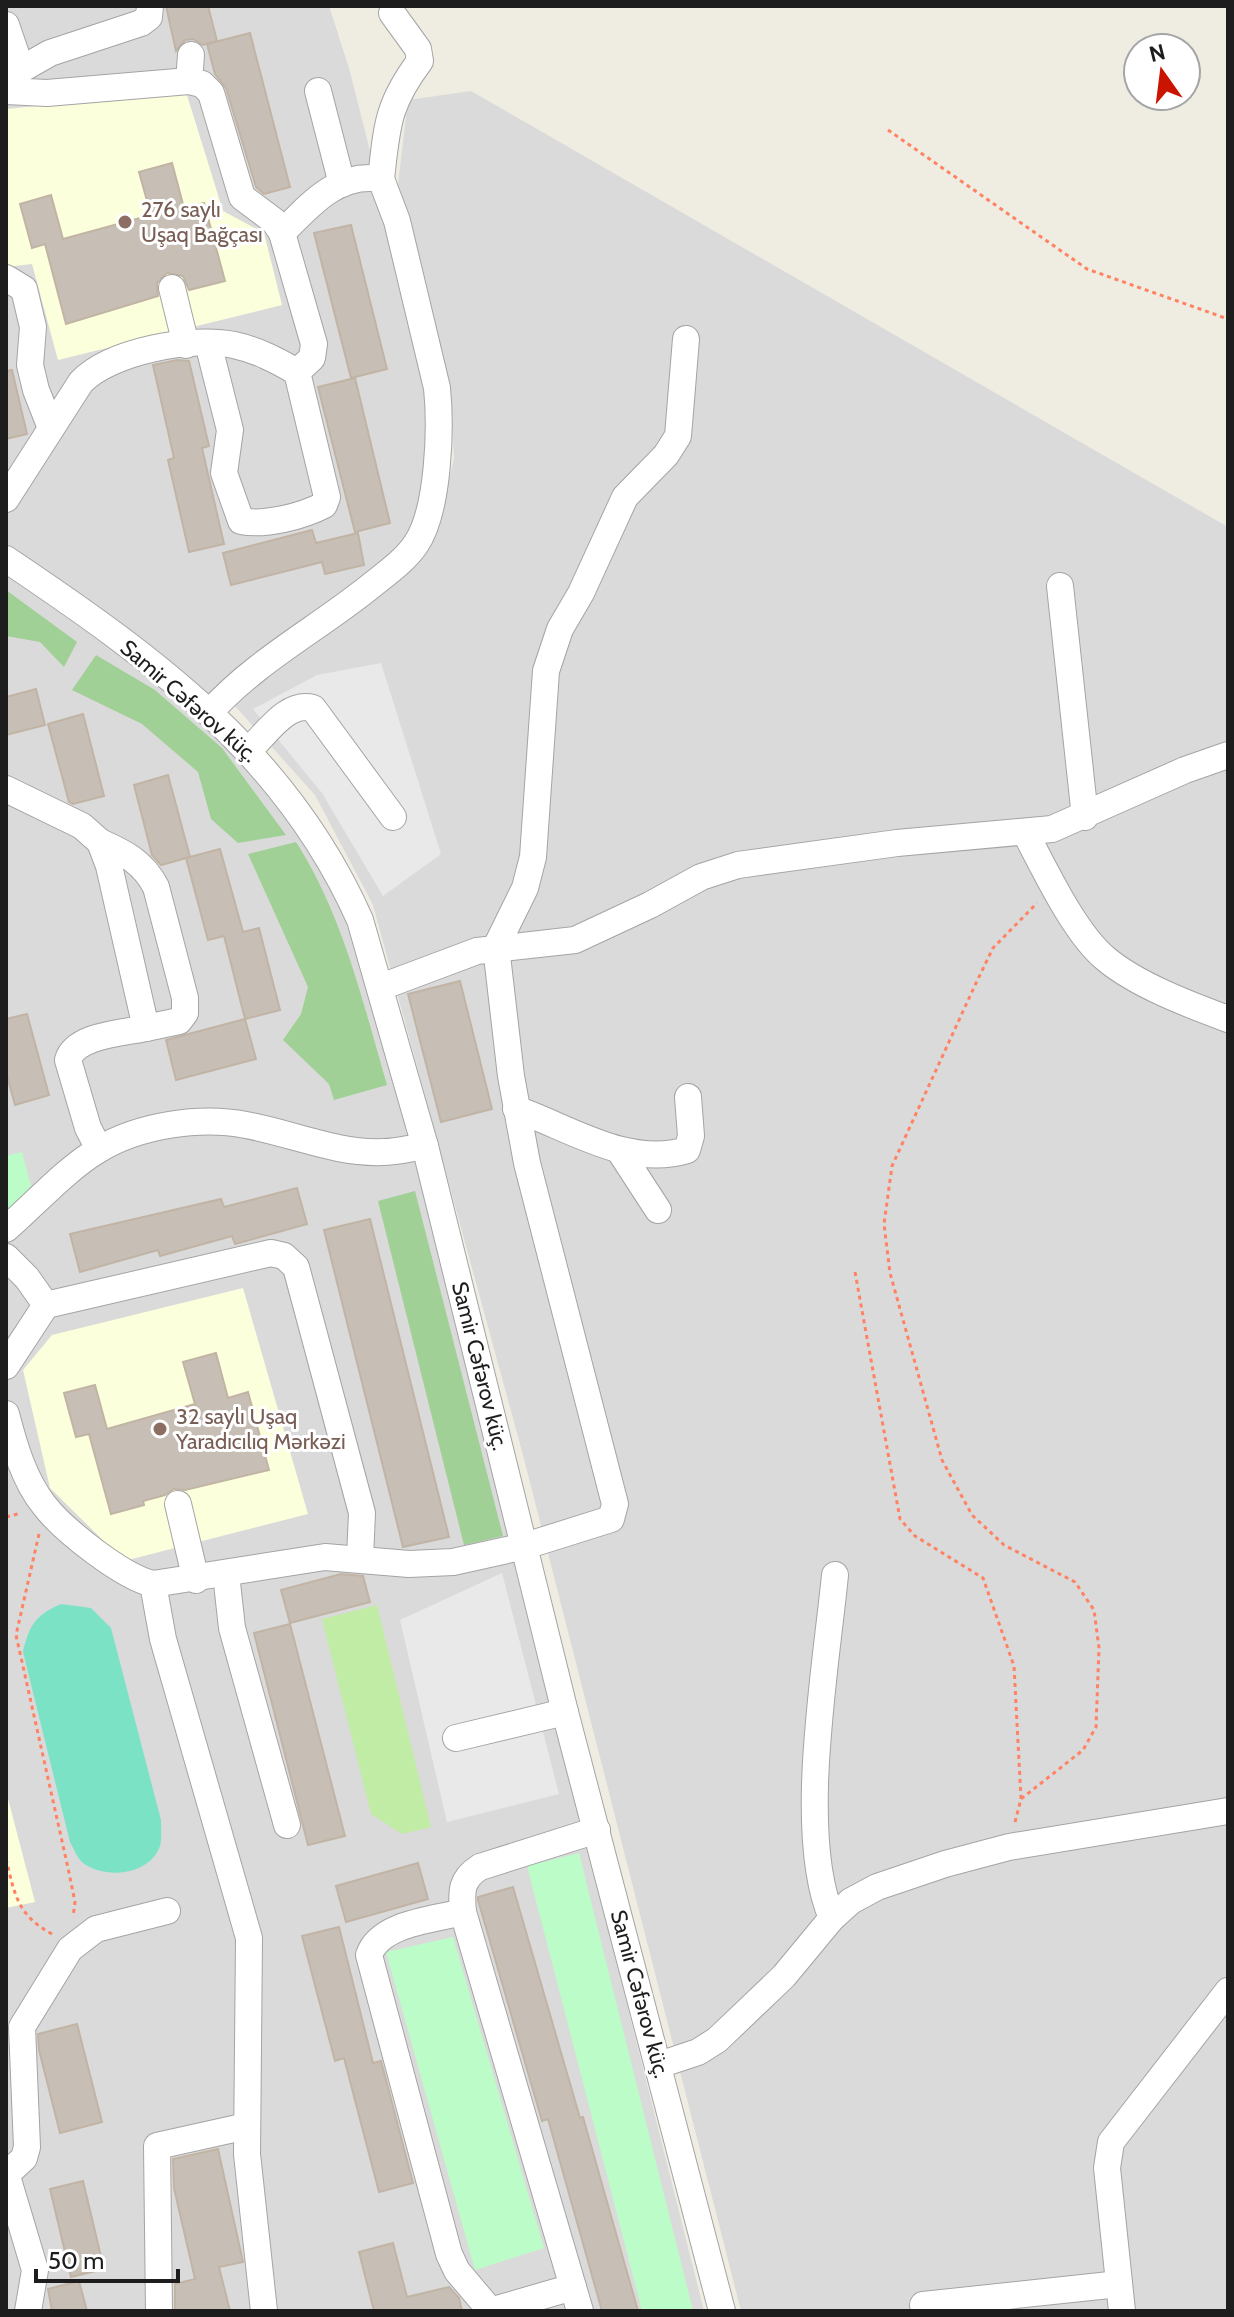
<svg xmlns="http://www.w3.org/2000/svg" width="1234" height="2317" viewBox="0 0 1234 2317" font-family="Cabin,sans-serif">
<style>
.residential{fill:#dbdada}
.education{fill:#fbffdb}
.grass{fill:#c1eca5}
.forest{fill:#a0d095}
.park{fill:#bcfcc8}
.pitch{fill:#7ce2c5}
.parking{fill:#e9e9e9}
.building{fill:#c7bfb5;stroke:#c1b4a4;stroke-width:2}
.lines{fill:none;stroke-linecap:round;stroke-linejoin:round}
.minor-casing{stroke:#a4a4a4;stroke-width:28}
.path{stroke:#ff8263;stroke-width:3;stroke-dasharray:4 4;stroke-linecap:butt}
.minor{stroke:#fff;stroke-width:26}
.education-dot{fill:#8d6e63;stroke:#fff;stroke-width:3}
.labels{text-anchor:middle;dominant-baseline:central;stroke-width:6;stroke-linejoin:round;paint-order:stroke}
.education-label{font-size:22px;fill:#785e54;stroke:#fff;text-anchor:start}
.street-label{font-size:22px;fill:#1d1d1d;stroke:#fff}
</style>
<rect width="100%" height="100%" fill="#efece2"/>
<!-- residential -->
<g class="residential">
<polygon points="6,6 329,6 349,68 435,408 413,540 224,685 229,743 318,862 358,948 405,1120 704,2311 6,2311"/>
<polygon points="471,91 1228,527 1228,2311 741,2311 523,1455 373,905 315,795 233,704 419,562 438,525 454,459 450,387 398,184 408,100"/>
</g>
<!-- education -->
<g class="education">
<polygon points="186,92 223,211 264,233 282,305 58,360 32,264 6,267 6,109"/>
<polygon points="243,1288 308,1514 124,1561 50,1488 23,1370 52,1335"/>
<polygon points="6,1791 35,1902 6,1908"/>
</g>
<!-- grass -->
<polygon class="grass" points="377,1605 431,1827 402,1834 371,1814 322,1619"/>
<!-- forest -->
<g class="forest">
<polygon points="6,590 77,642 64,667 40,642 6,636"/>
<polygon points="96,655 155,690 222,748 286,835 238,843 211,819 198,772 142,724 72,690"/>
<path d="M296 842C343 915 363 1003 387 1085L334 1100 329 1084 283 1040 301 1014 308 987 248 854Z"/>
<polygon points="415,1191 503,1536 464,1545 378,1201"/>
</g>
<!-- park -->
<g class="park">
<polygon points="22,1152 31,1186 6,1213 6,1156"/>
<polygon points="579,1853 693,2311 642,2311 527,1866"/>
<polygon points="453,1937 544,2248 475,2270 386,1952"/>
</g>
<!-- pitch -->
<path class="pitch" d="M61 1604 91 1608 111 1628 161 1820C161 1828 162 1838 160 1846 150 1875 106 1880 83 1863 77 1858 74 1849 70 1842L23 1652C29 1626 35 1615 61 1604Z"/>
<!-- parking -->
<g class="parking">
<polygon points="381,663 441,854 383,896 322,793 253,709 317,675"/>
<polygon points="502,1573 559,1794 447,1822 400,1620"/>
</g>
<!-- building -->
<g class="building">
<polygon points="166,6 208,6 217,41 203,45 193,39 185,40 176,51"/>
<polygon points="250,33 290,187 264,194 256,187 226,88 215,74 207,44"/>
<polygon points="172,163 184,208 204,203 225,281 189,290 183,276 167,273 157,283 158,296 66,324 45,244 32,248 20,204 51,195 63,239 151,215 139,172"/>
<polygon points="351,225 387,369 351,378 314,233"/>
<polygon points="177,360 189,361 209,446 202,448 224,544 189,552 168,460 174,458 153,365"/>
<polygon points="12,370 27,434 6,439 6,371"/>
<polygon points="355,378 390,523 355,532 318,387"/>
<polygon points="312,530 316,543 358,533 364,565 325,574 322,562 231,585 223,553"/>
<polygon points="36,689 45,725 6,735 6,697"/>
<polygon points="83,714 104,796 73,804 69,802 48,724"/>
<polygon points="168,775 190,857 161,865 152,855 134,785"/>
<polygon points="220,849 243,932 259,928 280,1010 245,1019 224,936 208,940 186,858"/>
<polygon points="460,981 492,1109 441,1122 408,994"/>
<polygon points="27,1014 49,1095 15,1105 6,1072 6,1019"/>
<polygon points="245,1019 256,1059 176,1080 166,1040"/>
<polygon points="297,1188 307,1224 235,1244 232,1236 160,1256 158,1250 80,1272 70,1234 221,1199 224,1207"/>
<polygon points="370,1219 449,1537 403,1547 324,1230"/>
<polygon points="216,1353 228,1398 248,1392 269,1470 185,1490 174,1489 165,1495 143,1501 144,1505 111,1514 89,1434 76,1437 64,1393 95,1385 107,1429 195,1404 183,1362"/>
<polygon points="341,1574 363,1576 370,1602 290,1623 281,1590"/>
<polygon points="290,1624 345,1836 308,1845 254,1633"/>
<polygon points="418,1863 428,1899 346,1922 336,1886"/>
<polygon points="513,1887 580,2118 583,2117 638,2311 602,2311 548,2119 542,2121 478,1900 478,1897"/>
<polygon points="339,1927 373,2063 381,2061 413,2183 379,2192 344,2058 335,2061 302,1936"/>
<polygon points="77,2024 102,2122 60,2133 39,2050 38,2034"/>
<polygon points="218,2149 243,2262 219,2267 230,2311 175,2311 175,2284 195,2279 174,2188 173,2159"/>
<polygon points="83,2181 104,2269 71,2277 50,2189"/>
<polygon points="393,2243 407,2297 449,2287 459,2298 462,2311 374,2311 359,2252"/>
<polygon points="79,2281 87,2311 52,2311 48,2289"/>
</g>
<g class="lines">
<defs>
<g id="minor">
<polyline points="6,25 21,69"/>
<polyline points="6,78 50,53 141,23 149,17 150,6"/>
<polyline points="189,81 191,55"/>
<path d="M6 91 47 93 189 81 202 84 211 93 242 197 274 221 282 233 314 344 312 358 297 372C276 360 257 350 234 345 192 336 111 351 81 382L6 499"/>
<polyline points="318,91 342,184"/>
<path d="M381 179C387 126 387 105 420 61L418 49 392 13"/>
<polyline points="6,278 24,289 33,327 30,365 36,390 51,428"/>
<polyline points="172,288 186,345"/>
<path d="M208 343 230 430 224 473 241 521C265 526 303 516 324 505L327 497 297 372"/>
<path d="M6 559C153 658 286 753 360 920L425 1146 565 1712 722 2311"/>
<polyline points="1060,586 1085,817"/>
<path d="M209 713C255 662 314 631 367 589 384 575 404 562 416 544 439 510 441 427 437 388L397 221 381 179C337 172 310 205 282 233"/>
<path d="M250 749C267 733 287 701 313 708L393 817"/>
<path d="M6 789 82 826 100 842 109 866 146 1028C123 1033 75 1035 68 1060L88 1128 99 1149"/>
<path d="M1026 834C1045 870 1075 934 1106 959 1137 985 1190 1005 1228 1019"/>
<path d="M100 842C125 853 143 862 156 887L185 998V1013L179 1021 146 1028"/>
<polyline points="381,987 477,951 575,940 650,905 701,877 738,865 897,843 1052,829 1185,770 1228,755"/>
<path d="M516 1109C570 1128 628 1168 687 1150L691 1136 688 1097"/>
<polyline points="619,1150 658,1210"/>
<path d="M6 1229C36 1203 65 1170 98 1150 139 1125 200 1116 246 1125 291 1133 336 1154 383 1152 396 1152 411 1148 425 1146"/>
<polyline points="6,1257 27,1278 46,1305"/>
<polyline points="6,1366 46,1305 271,1253 284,1256 296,1267 362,1513 360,1558"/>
<path d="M6 1414C14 1445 24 1480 44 1505 64 1531 123 1577 153 1584L325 1557 409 1564 453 1562 525 1546 611 1519 615 1504 527 1163 511 1076 496 947 525 888 533 857 546 671 560 629 581 593 625 497 666 455 678 436 686 339"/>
<polyline points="178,1504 196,1580"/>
<polyline points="226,1574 232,1628 287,1825"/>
<polyline points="153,1584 163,1639 249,1938 247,2154 264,2311"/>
<polyline points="456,1738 565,1712"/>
<path d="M463 1912C433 1920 380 1923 369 1955L449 2254 457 2271 490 2310"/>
<path d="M832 1918C796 1835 826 1668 835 1575"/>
<polyline points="659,2065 698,2052 717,2040 784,1976 832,1918 851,1901 877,1887 945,1864 1009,1847 1228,1811"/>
<polyline points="9,2172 24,2158 27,2147 22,2027 70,1949 96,1929 167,1911"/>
<polyline points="6,2173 35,2270 28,2311"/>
<polyline points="923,2305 1119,2284"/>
<polyline points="159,2311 157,2146 247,2126"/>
<polyline points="490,2311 573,2287"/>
<path d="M580 2311 463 1912C461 1891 461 1879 480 1867L597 1830"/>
<polyline points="1122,2311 1107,2168 1111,2142 1228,1991"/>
</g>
</defs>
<!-- minor casing -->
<use href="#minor" class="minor-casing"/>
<!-- path -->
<g class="path">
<polyline points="888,130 1087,269 1228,319"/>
<polyline points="855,1272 900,1519 915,1536 983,1578 1014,1666 1021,1799"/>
<polyline points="6,1517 21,1513"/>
<polyline points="39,1534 16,1635 68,1868 75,1902 73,1917"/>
<polyline points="1015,1822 1021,1799 1083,1750 1096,1727 1099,1648 1094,1610 1075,1582 1004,1545 972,1515 942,1460 890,1273 884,1224 892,1166 976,983 993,948 1037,903"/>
<path d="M6 1859C15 1895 17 1915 52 1934"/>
</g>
<!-- minor -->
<use href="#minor" class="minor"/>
</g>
<!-- markers -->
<g class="education-dot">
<circle cx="125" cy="222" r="8"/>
<circle cx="160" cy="1429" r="8"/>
</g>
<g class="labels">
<!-- education labels -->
<g class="education-label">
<text x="141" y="209">276 saylı<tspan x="141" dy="25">Uşaq Bağçası</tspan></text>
<text x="176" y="1416">32 saylı Uşaq<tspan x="176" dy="25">Yaradıcılıq Mərkəzi</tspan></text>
</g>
<!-- street labels -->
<g class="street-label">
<text transform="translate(189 701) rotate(41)">Samir Cəfərov küç.</text>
<text transform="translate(480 1366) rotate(76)">Samir Cəfərov küç.</text>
<text transform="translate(640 1994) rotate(75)">Samir Cəfərov küç.</text>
</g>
</g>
<!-- border -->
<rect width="1234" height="2317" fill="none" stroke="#1d1d1d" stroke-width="16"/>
<!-- north arrow -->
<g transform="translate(1162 72) rotate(346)"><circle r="38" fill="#ffffff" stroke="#a5a5a5" stroke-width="2"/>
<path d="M0-6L14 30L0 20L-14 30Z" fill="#ca1400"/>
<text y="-12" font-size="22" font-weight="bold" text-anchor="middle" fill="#1d1d1d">N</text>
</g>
<!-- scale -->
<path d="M36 2269v12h142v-12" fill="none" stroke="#1d1d1d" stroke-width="4"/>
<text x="48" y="2269" font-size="24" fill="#1d1d1d" stroke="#ffffff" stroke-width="6" paint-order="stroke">50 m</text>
</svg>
